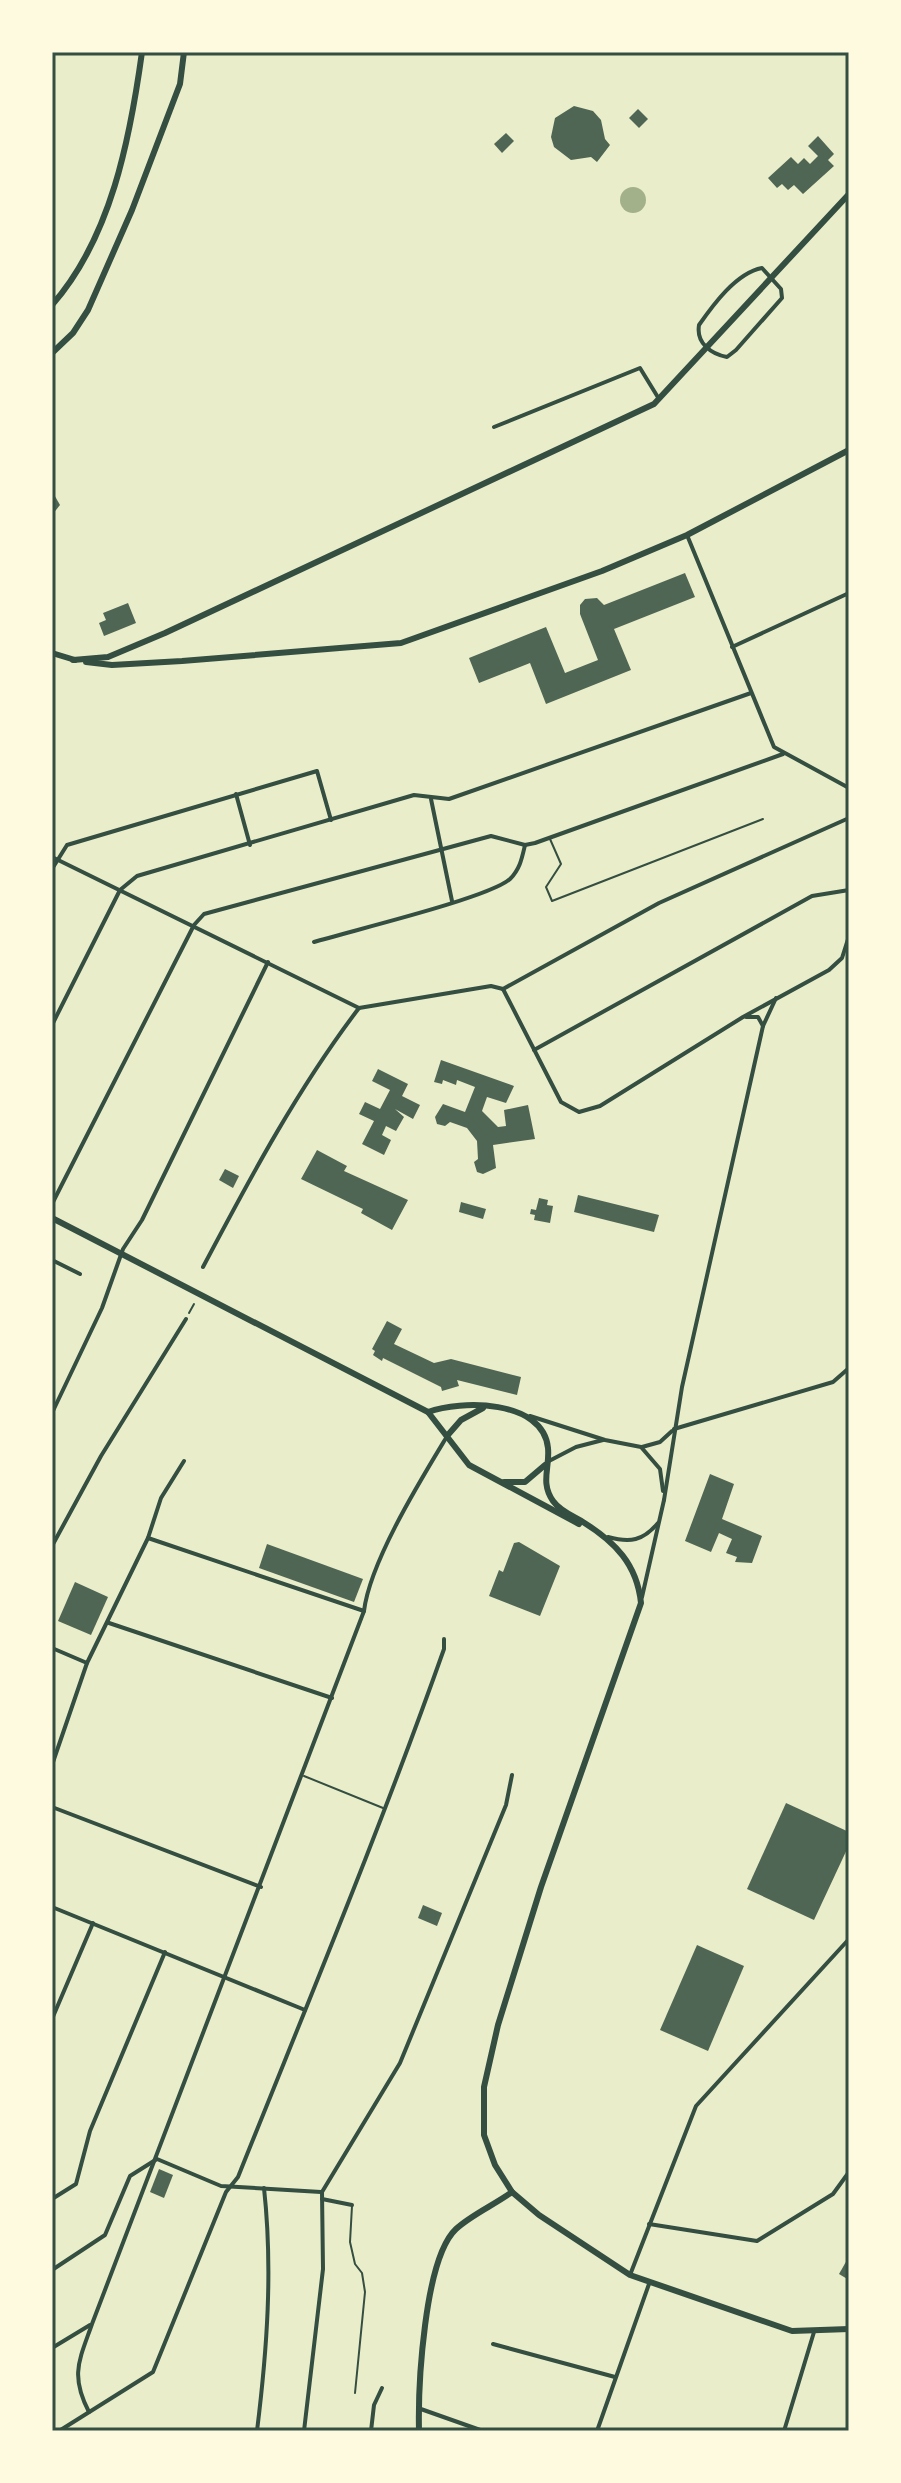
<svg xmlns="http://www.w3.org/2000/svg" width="901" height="2483" viewBox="0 0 901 2483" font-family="'PT Sans',sans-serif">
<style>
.water{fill:#a3b18a}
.building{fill:#4f6655}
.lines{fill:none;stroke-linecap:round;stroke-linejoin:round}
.path{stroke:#344e41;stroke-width:2}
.service{stroke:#344e41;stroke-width:2}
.minor{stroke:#344e41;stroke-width:4}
.secondary{stroke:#344e41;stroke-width:6}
.neatline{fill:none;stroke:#344e41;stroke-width:3}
</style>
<rect width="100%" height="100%" fill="#e9edc9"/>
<!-- water -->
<circle class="water" cx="633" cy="200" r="13"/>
<!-- building -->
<g class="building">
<polygon points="574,106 593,111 601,120 605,139 610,145 597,162 591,157 571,160 554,147 551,137 555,118"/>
<polygon points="638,109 648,119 639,128 629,118"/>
<polygon points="506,133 514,141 502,153 494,144"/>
<polygon points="818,136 834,154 828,160 834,166 803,194 794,185 788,190 782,184 777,188 768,178 791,157 798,164 804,158 810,164 818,156 808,146"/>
<polygon points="52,491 60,505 52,515"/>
<polygon points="685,573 695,597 614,629 631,670 546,704 530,663 479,683 469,658 546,627 565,673 598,660 580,614 580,605 585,599 597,598 604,605"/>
<polygon points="128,603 136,623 104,636 99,623 106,620 103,613"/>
<polygon points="441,1060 514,1086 506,1103 487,1097 482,1111 498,1127 506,1126 504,1110 528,1105 535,1139 493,1145 496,1168 483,1174 477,1172 474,1162 478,1159 477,1141 467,1128 450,1122 445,1126 437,1124 435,1117 443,1104 465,1112 475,1087 457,1080 456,1085 443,1080 442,1084 434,1082"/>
<polygon points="378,1069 408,1084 402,1096 420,1105 413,1119 395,1109 404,1117 396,1131 386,1126 382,1135 391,1140 384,1155 362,1144 374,1121 359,1114 365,1102 380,1109 390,1090 372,1081"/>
<polygon points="317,1150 347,1166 344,1171 408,1200 392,1230 361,1213 363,1209 301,1179"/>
<polygon points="225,1169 239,1176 233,1188 219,1180"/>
<polygon points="578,1195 659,1215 654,1232 574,1212"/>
<polygon points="539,1198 548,1200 547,1205 553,1206 550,1223 534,1220 535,1215 530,1214 531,1209 536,1210"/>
<polygon points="461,1202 486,1209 483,1219 459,1212"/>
<polygon points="387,1321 402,1329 394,1344 434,1363 451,1359 521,1377 517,1395 457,1380 459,1386 442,1391 441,1387 383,1358 382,1361 373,1355 375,1351 372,1349"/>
<polygon points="710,1474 734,1484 722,1519 762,1536 752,1563 735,1562 737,1557 726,1553 732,1539 719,1533 711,1552 685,1541"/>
<polygon points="519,1542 560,1566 540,1616 489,1596 499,1570 503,1572 514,1543"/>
<polygon points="267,1544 363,1579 354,1602 259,1568"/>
<polygon points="75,1582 108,1597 91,1635 58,1621"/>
<polygon points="786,1803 849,1832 849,1845 814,1920 747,1889"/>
<polygon points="423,1905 442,1913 437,1926 418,1918"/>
<polygon points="697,1945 744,1966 708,2051 660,2030"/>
<polygon points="159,2169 173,2175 164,2198 150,2192"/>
<polygon points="847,2260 849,2262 849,2280 839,2274"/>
</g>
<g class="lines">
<!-- path -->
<polyline class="path" points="189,1313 194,1304"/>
<!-- service -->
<g class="service">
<polyline points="550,839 561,864 546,887 552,901 763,819"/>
<polyline points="304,1776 383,1808"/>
<polyline points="352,2206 350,2242 355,2264 362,2273 365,2292 355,2393"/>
</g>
<!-- minor -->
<g class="minor">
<path d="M762 268 781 289 782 298 736 350 727 357C711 354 696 343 699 325 713 305 736 273 762 268Z"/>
<polyline points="494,427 640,368 659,399"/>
<polyline points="687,535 774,747 849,788"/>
<polyline points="732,647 849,593"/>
<polyline points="236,794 250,845"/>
<polyline points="431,799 452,901"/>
<polyline points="52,857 359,1008 491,986 503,989"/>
<polyline points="52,869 67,845 317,771 331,820"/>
<path d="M314 942C350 931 489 898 510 879 520 869 522 858 525 845"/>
<polyline points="503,989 561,1102 579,1112 600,1106 743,1017 829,970 842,958 849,936"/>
<polyline points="503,989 659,903 849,818"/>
<polyline points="746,1017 758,1017 763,1026"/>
<polyline points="52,1025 120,890 137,876 414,795 449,799 751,693"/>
<polyline points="534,1050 812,896 849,890"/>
<polyline points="52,1204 194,925 204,914 491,836 525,845 535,843 783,754"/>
<polyline points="52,1260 80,1274"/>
<path d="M203 1267C250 1178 298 1088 359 1008"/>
<polyline points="52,1413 102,1308 123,1249 142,1220 268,962"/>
<polyline points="530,1416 605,1440 641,1447 660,1469 663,1491"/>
<polyline points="674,1429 833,1382 849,1368"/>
<polyline points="642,1447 660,1442 672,1431"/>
<polyline points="549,1461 576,1447 603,1440"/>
<polyline points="664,1500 682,1387 763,1026 776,998"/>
<path d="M608 1537C630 1543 643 1541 658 1523"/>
<polyline points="148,1538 364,1611"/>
<polyline points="52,1546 101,1456 186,1319"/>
<polyline points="642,1597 664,1500"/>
<polyline points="109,1623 332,1698"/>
<polyline points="52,1648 87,1663"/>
<polyline points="52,1765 87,1663 148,1538 161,1498 184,1461"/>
<polyline points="52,1807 261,1887"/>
<polyline points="52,1907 305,2010"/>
<polyline points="52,2019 93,1923"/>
<polyline points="322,2192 400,2063 506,1805 512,1775"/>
<polyline points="52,2199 76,2184 90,2131 165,1952"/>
<polyline points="322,2199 352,2205"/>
<polyline points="649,2224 757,2241 833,2194 849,2172"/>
<polyline points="52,2270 105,2235 130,2176 157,2159 221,2186 321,2192"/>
<polyline points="630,2275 696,2106 849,1939"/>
<polyline points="493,2344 615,2377"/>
<polyline points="52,2348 90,2325"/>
<polyline points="418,2408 483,2431"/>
<path d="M89 2412C70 2375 79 2361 92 2324L364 1611C370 1562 420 1481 446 1438"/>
<path d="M59 2431 153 2372 226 2192 238 2177C308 2002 381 1827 444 1649V1639"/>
<path d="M257 2431C267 2350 273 2270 264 2188"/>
<polyline points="304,2431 323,2269 322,2192"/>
<polyline points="371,2431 374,2405 382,2388"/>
<polyline points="597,2431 649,2284"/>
<polyline points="784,2431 814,2332"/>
</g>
<!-- secondary -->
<g class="secondary">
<path d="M52 305C111 238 130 139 142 52"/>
<polyline points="52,353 73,333 88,310 132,210 180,84 184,52"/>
<polyline points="52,653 75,660"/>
<polyline points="73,660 108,657 165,633 654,404 849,194"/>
<polyline points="86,662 112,665 182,661 401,643 602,571 687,535 849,450"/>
<polyline points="52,1218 428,1412 469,1465 579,1524"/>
<path d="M428 1412C460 1400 543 1399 548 1448 550 1468 540 1482 553 1501 560 1511 573 1516 583 1522 615 1542 637 1564 641 1603L541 1887 498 2025 484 2087V2135L495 2165 512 2192 539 2215 630 2275 792 2331 849 2329"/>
<polyline points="447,1436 461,1420 483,1408"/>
<polyline points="504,1482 525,1482 545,1465"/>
<path d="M419 2431C418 2387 424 2259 456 2229 471 2215 494 2205 512 2192"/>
</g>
</g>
<!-- border -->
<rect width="901" height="2483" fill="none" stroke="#fefae0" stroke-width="108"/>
<rect x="54" y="54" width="793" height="2375" class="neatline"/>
</svg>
